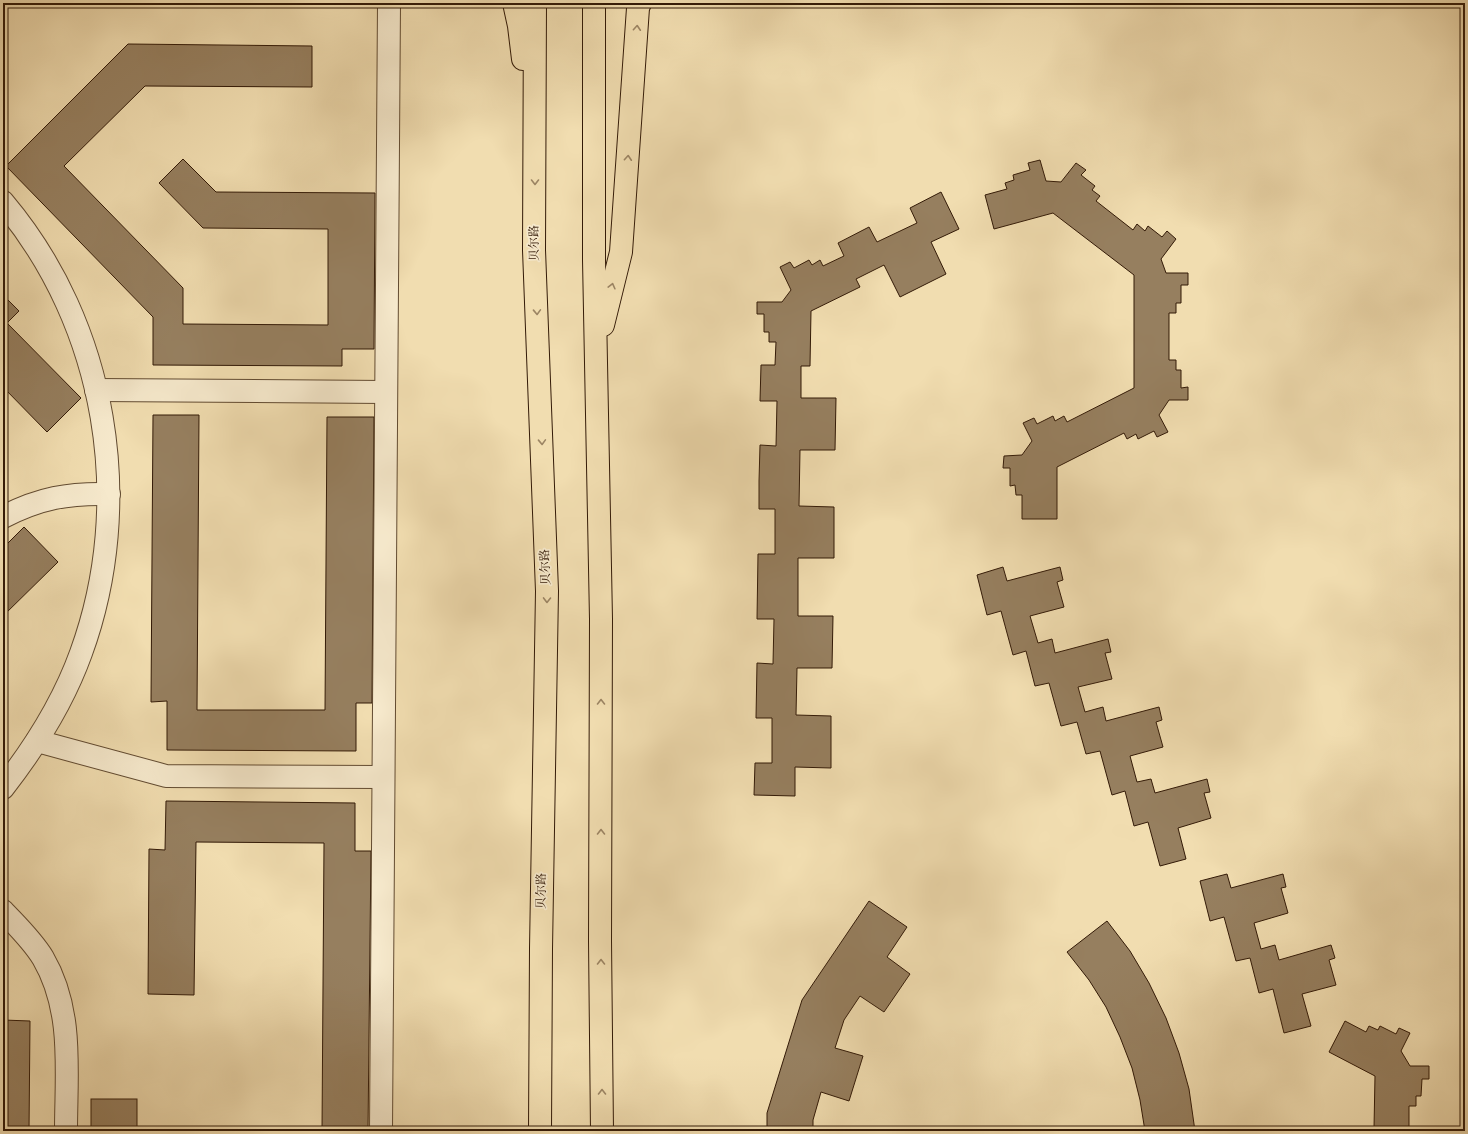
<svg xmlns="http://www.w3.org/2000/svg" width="1468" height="1134" viewBox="0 0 1468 1134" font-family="'Sorts Mill Goudy','Noto Serif SC',serif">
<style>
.building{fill:#967f5f;stroke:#331a07}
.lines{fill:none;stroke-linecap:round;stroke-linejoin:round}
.minor-casing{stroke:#624b31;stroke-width:24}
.primary-casing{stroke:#331a07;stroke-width:24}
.minor{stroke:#f6e9cc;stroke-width:22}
.primary{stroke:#f1ddb0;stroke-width:22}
.oneway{stroke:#9c8564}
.labels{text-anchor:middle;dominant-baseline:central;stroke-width:3.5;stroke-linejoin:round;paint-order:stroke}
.street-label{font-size:12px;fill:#331a07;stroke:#f6e9cc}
</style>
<rect width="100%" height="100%" fill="#f1ddb0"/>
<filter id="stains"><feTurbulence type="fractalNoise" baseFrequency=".005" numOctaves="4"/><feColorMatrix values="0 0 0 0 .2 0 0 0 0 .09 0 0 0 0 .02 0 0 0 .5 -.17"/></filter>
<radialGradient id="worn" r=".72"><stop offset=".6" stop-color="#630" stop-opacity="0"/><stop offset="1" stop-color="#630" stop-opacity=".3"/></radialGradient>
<!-- building -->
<g class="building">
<polygon points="128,44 312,46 312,87 145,86 64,166 183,288 183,324 328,325 328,229 203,228 159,183 183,159 216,192 375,193 374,349 342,349 342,366 153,365 153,317 6,166"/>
<polygon points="1040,160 1046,181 1061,182 1076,163 1086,170 1081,175 1095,186 1092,190 1100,196 1096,201 1133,230 1137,224 1145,231 1148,226 1162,237 1167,231 1176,239 1161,259 1166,273 1188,273 1188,285 1181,285 1181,303 1176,303 1176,313 1169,313 1169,360 1176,360 1176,370 1181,370 1181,388 1188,387 1188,400 1169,400 1159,415 1168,432 1157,437 1154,431 1138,439 1136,434 1127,439 1124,433 1057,467 1057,519 1022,519 1022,495 1016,495 1015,485 1010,486 1010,468 1003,468 1004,456 1022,455 1032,441 1023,423 1034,418 1037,424 1053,416 1055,421 1064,416 1067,422 1134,388 1134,275 1053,213 994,229 985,195 1007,189 1005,183 1014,180 1013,175 1030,170 1028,163"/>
<polygon points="941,192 959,229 931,242 946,274 900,297 884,265 856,279 860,287 811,311 810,366 801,366 801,398 836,398 835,450 800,450 799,506 834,507 834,558 798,558 798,616 833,616 832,668 797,668 796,715 831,716 831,768 795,767 795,796 754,795 755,763 772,763 772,718 756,718 757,663 773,664 774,619 757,619 758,554 775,554 775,509 759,509 759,481 760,445 776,446 777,401 760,401 761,365 775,365 776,342 769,342 769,332 764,332 764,314 757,314 757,302 782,302 791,290 780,267 790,262 794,268 809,260 812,265 820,260 823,266 844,256 838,243 869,227 877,242 917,223 910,208"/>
<polygon points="3,295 19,311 7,323 81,398 47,432 3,387"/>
<polygon points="153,415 199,415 197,710 325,710 327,417 374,417 372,703 356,703 356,751 167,750 167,701 151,702"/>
<polygon points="24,527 58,562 3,616 3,548"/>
<polygon points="1003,567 1007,581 1060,567 1063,580 1057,582 1064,607 1030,616 1038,643 1052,639 1055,653 1108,639 1111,652 1105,653 1112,679 1078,687 1085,712 1103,707 1106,721 1159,707 1162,720 1156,722 1163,747 1130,756 1137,782 1151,779 1155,793 1207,779 1210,792 1204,793 1211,818 1178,828 1186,859 1160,866 1148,822 1134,826 1125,791 1112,795 1100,751 1086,754 1077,722 1061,726 1049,683 1035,686 1026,651 1013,655 1001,611 987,615 977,575"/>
<polygon points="166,801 355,803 355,851 371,851 368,1131 322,1131 324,843 196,842 194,995 148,994 149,849 165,850"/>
<polygon points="1227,874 1231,888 1283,874 1286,887 1281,888 1288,913 1254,923 1261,949 1275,945 1279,960 1331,945 1335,958 1329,960 1336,985 1302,994 1311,1026 1284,1033 1273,989 1259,993 1250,958 1236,961 1224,917 1210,921 1200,881"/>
<polygon points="869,901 907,927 887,957 910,974 884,1012 860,996 844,1020 835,1048 863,1056 849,1101 821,1092 813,1120 813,1131 767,1131 767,1113 802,1000"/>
<polygon points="1107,921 1130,951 1149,983 1166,1018 1179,1053 1189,1089 1195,1131 1145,1131 1140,1100 1132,1068 1120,1037 1106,1007 1089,980 1067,952"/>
<polygon points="3,965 7,969 3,973"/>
<polygon points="3,1002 3,1020 30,1021 29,1131 3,1131"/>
<polygon points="1345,1021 1366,1032 1369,1026 1378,1030 1380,1026 1396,1034 1399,1028 1410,1033 1401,1051 1410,1066 1429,1066 1429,1079 1422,1079 1421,1096 1416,1096 1416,1106 1409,1106 1409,1131 1382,1131 1382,1128 1374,1128 1375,1076 1329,1052"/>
<rect x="91" y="1099" width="46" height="32"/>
</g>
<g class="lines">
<defs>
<g id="minor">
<path d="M3 202C107 325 136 502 81 653 63 703 35 747 3 788"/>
<polyline points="96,390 386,392"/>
<path d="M3 517C40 498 68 493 109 494"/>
<polyline points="37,741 166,776 383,777"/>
<path d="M3 911C17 926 32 940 43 958 74 1011 66 1072 66 1131"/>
<polyline points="381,1131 389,3"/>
</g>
<g id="primary">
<polyline points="514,3 519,26 523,59"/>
<polyline points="535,3 534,250 547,591 541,949 540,1131"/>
<polyline points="594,3 594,260 601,619 600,941 602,1131"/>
<polyline points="603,325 621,252 638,8 640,3"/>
</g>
</defs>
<!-- minor casing -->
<use href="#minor" class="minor-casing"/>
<!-- primary casing -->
<use href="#primary" class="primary-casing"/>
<!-- minor -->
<use href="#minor" class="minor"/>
<!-- primary -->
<use href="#primary" class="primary"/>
</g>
<!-- one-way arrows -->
<defs><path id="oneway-chevron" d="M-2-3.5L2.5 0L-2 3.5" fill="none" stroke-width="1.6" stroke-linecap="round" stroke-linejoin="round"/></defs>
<g class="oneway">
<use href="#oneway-chevron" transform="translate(637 28) rotate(-86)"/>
<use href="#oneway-chevron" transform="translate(628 158) rotate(-86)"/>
<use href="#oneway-chevron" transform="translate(535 182) rotate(90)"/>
<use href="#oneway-chevron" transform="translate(612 286) rotate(-76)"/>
<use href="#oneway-chevron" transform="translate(537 312) rotate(88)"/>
<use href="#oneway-chevron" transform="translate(542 442) rotate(88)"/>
<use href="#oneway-chevron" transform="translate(547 600) rotate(91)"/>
<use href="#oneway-chevron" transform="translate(601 702) rotate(-90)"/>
<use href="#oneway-chevron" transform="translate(601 832) rotate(-90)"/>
<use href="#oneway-chevron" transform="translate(601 962) rotate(-90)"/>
<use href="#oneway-chevron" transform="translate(602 1092) rotate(-90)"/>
</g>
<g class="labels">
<!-- street labels -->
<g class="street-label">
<text transform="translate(535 243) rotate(-91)">贝尔路</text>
<text transform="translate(546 567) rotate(-92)">贝尔路</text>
<text transform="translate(542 891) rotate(-89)">贝尔路</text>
</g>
</g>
<!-- margin -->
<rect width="1468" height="1134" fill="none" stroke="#f1ddb0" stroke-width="16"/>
<rect x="4" y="4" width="1460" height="1126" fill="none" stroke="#331a07" stroke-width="2"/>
<rect x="8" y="8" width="1452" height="1118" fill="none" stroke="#331a07"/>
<rect width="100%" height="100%" filter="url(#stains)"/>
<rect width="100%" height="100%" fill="url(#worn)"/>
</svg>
